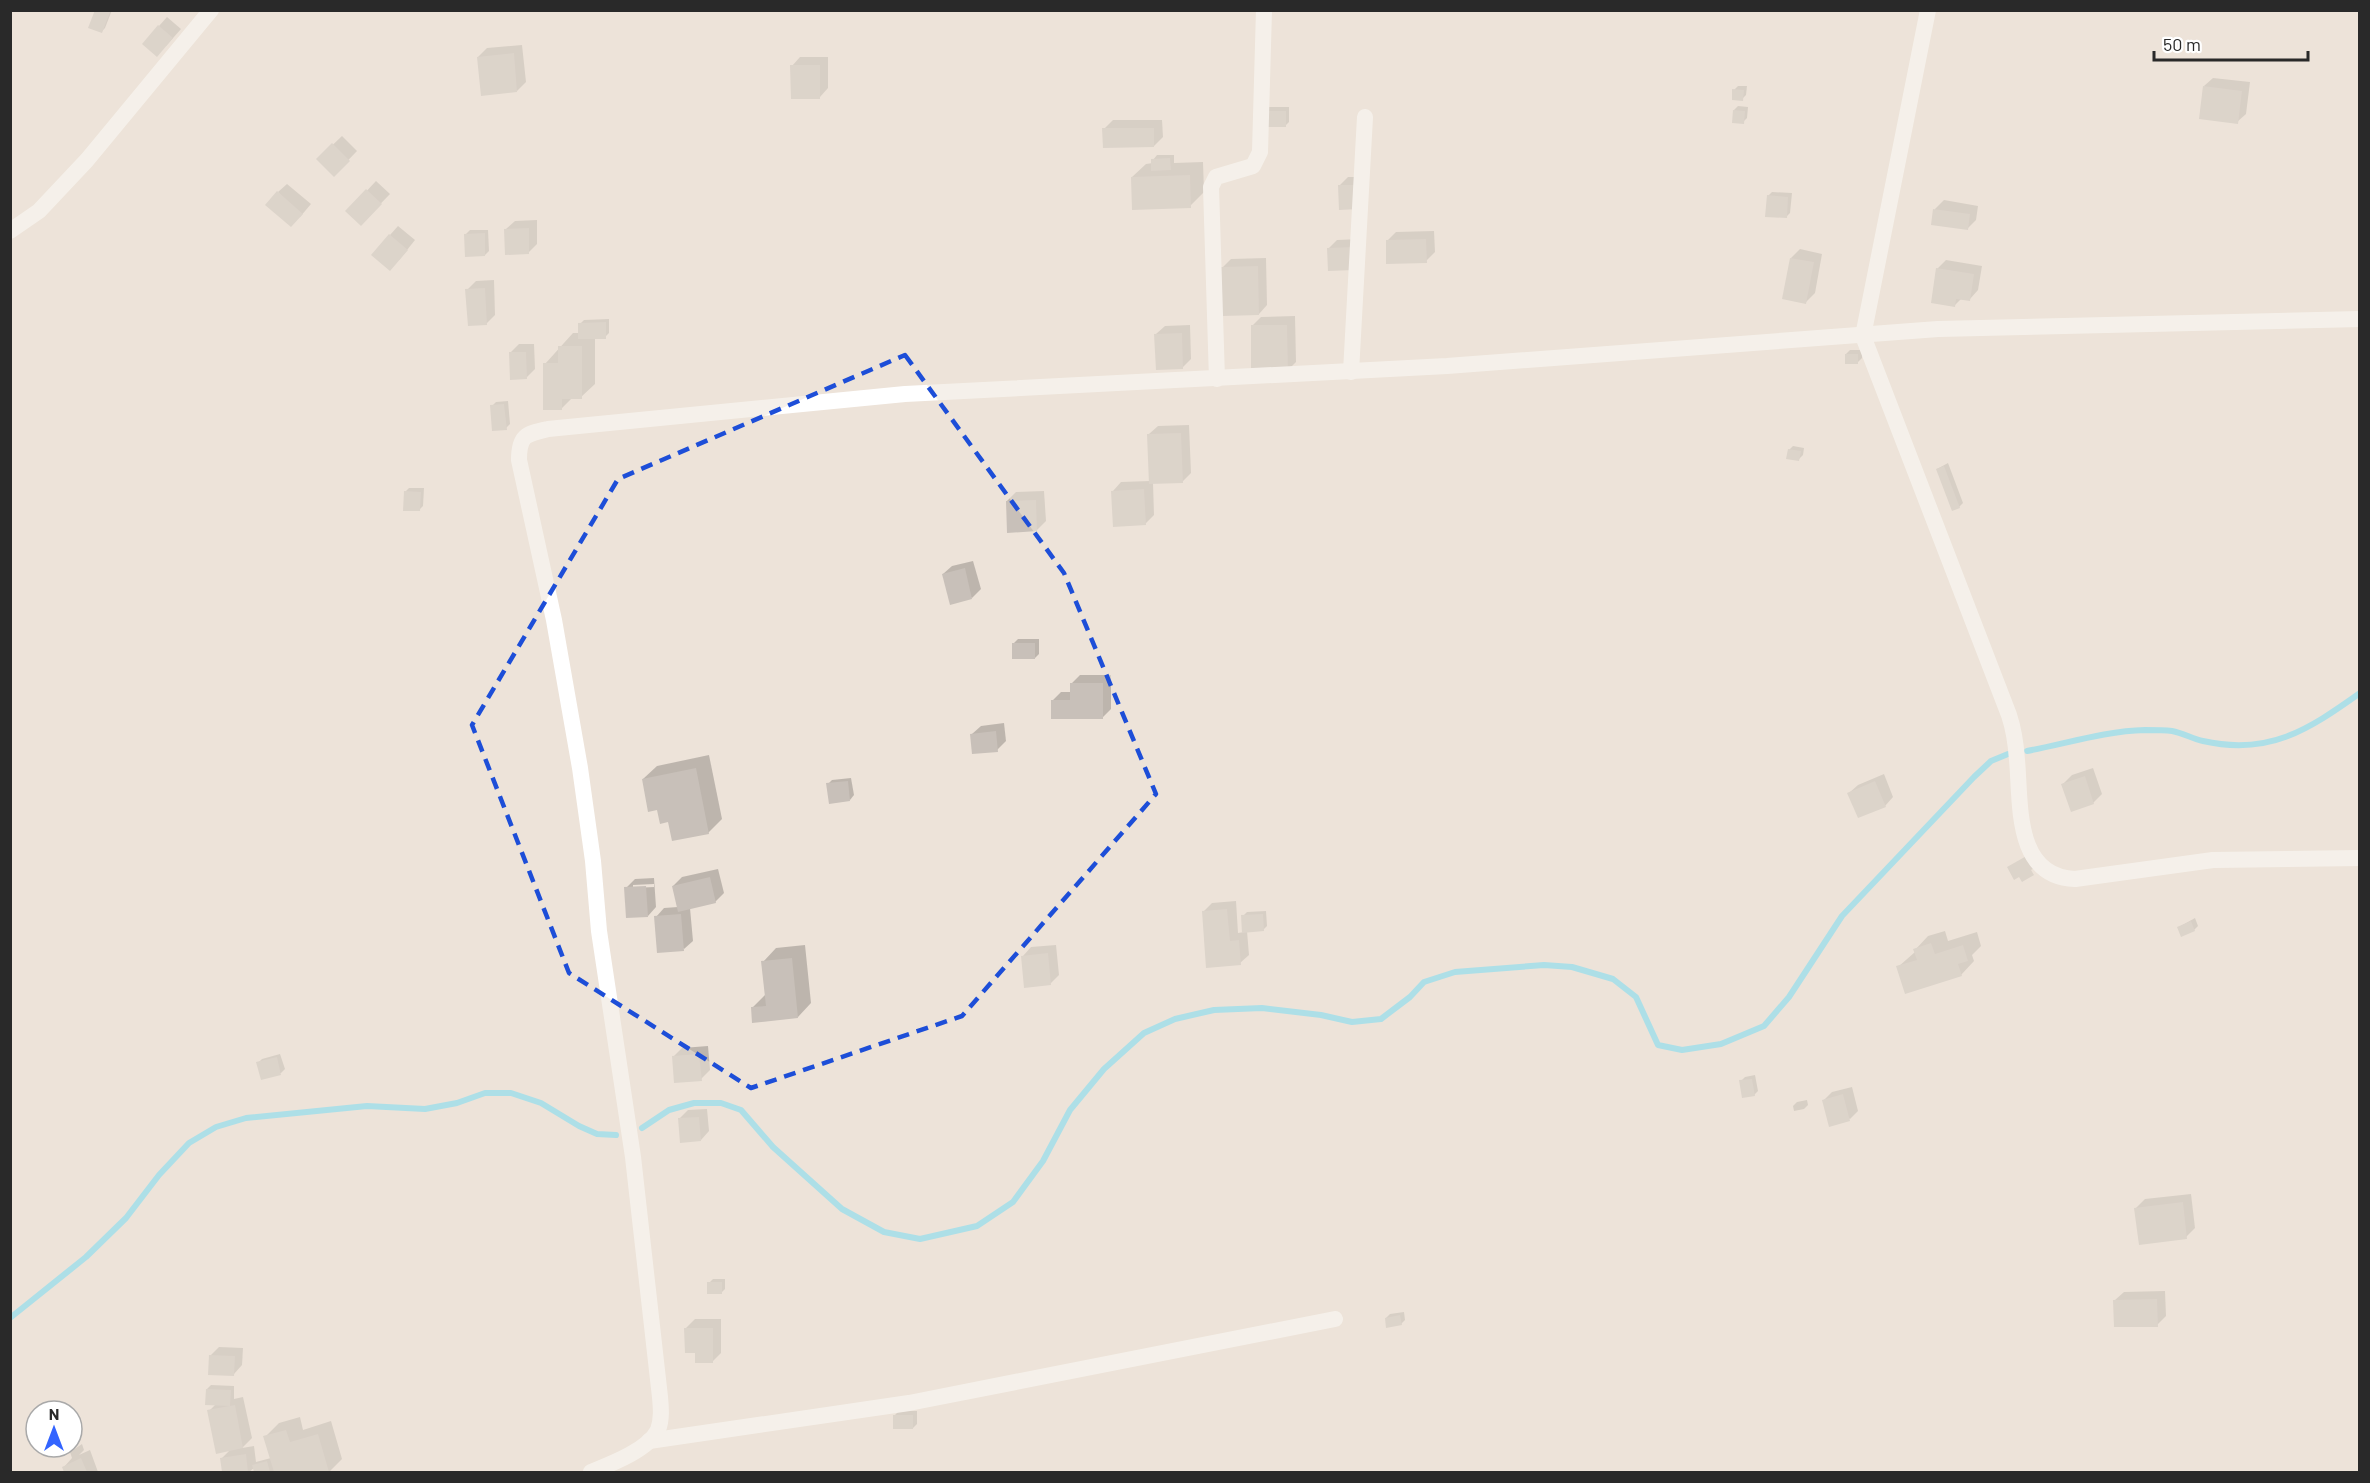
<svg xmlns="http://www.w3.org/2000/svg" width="2370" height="1483" viewBox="0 0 2370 1483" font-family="Barlow,sans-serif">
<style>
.shadow{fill:#0003;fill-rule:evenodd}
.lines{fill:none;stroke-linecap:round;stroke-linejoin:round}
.stream{stroke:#61d9f9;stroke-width:6}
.building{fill:#c8c0b9}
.street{stroke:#fff;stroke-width:16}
.marked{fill:none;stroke:#1d4ed8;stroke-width:4.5;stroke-dasharray:12 8;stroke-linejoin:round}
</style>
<rect width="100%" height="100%" fill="#ede3d9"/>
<!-- shadow -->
<g class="shadow">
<polygon points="96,10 112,10 105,28 101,32"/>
<polygon points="167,17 181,29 166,46 159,26"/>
<polygon points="522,45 526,82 517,91 478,57 487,48"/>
<polygon points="800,57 828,57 828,88 820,97 792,66"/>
<polygon points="2213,78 2250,82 2246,114 2237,122 2204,86"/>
<polygon points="1738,86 1747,86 1746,95 1742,99 1734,90"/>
<polygon points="1738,106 1748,107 1747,118 1743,122 1734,110"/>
<polygon points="1268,107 1289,107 1289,122 1285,126 1263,126"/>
<polygon points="1113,120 1162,120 1163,137 1154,146 1104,129"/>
<polygon points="342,136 357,151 334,175 318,159"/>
<polygon points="1157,155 1174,155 1174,163 1203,162 1204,192 1190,206 1132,177 1146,164 1153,163 1153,160"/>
<polygon points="1348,177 1367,177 1368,199 1339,186"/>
<polygon points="376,181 390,194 361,224 348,211"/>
<polygon points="287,184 311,204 300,217 278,192"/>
<polygon points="1772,192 1792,193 1790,213 1786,217 1768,196"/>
<polygon points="1944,200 1978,206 1976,220 1967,229 1933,224 1935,209"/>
<polygon points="537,220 537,244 528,253 506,229 515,221"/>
<polygon points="398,226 415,240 399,260 390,235"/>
<polygon points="470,230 488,230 489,251 485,255 466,234"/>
<polygon points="1434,231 1435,252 1426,261 1387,241 1396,232"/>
<polygon points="1361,239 1362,260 1328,249 1337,240"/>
<polygon points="1800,249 1822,254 1815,293 1806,302 1791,258"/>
<polygon points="1266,258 1267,305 1259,314 1222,268 1231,259"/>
<polygon points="1946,260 1982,266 1978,290 1970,299 1962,298 1954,306 1937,269"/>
<polygon points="494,280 495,315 486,324 467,290 476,281"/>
<polygon points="1295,316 1296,362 1287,371 1252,326 1261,317"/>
<polygon points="609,319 609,333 605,337 595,337 595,384 581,397 573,397 562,408 545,364 573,333 580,333 580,324 584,320"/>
<polygon points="1190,325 1191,359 1182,368 1156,334 1165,326"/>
<polygon points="519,344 534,344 535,369 526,378 510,353"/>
<polygon points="1850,350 1862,350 1862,358 1858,362 1846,354"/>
<polygon points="508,401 510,424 506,428 492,406 496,402"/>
<polygon points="1189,425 1191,473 1182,482 1153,483 1154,515 1145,524 1113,491 1121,482 1150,481 1149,434 1158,426"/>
<polygon points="1793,446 1804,448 1803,455 1799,459 1789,450"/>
<polygon points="1948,463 1963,503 1959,507 1937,469"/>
<polygon points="409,488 424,488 423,506 419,510 405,492"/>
<polygon points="1044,491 1046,521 1037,530 1007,501 1016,492"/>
<polygon points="973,561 981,589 972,598 943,574 952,566"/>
<polygon points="1018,639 1039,639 1039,654 1035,658 1014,643"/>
<polygon points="1080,675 1111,675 1111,709 1102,718 1052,701 1061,692 1071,692 1071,684"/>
<polygon points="1004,723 1006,741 997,750 972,734 981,726"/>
<polygon points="709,755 722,819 708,833 670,820 658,808 643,779 657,766"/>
<polygon points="2093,768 2102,794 2093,803 2063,784 2072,775"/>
<polygon points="1884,774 1893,797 1885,806 1849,793 1858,785"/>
<polygon points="851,778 854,795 850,800 828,784 832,780"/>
<polygon points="718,869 724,893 715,902 690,908 693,941 684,949 656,917 664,908 678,907 673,886 682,877"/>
<path d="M654 878 656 907 648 916 626 888 635 879ZM654 884V887L633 888V885Z"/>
<polygon points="1236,901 1238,933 1244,932 1243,916 1247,912 1266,911 1267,926 1263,930 1247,931 1249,955 1240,963 1203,912 1212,903"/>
<polygon points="2195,918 2198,926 2194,930 2179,927"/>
<polygon points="1945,931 1948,941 1977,932 1981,946 1972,955 1974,961 1961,975 1898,967 1915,952 1915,950 1928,936"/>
<polygon points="805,945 811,1003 798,1017 752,1008 766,994 763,962 776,948"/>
<polygon points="1056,945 1059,975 1050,984 1023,956 1031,947"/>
<polygon points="708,1046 710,1070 701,1079 673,1057 682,1048"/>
<polygon points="280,1054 285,1069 281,1073 262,1078 258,1063 262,1059"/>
<polygon points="1755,1075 1758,1091 1754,1095 1741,1081 1745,1077"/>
<polygon points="1852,1087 1858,1111 1850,1119 1823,1101 1832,1092"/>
<polygon points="1807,1100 1808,1105 1804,1109 1794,1111 1793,1106 1797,1102"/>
<polygon points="707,1109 709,1131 701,1140 679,1119 688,1110"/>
<polygon points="2191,1194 2195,1228 2186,1237 2136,1208 2145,1199"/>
<polygon points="713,1279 725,1279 725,1289 721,1293 709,1283"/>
<polygon points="2165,1291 2166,1316 2157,1325 2115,1300 2124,1292"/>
<polygon points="1404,1312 1405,1320 1401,1324 1386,1318 1390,1314"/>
<polygon points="695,1319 721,1319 721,1353 713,1361 696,1351 686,1328"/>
<polygon points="219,1347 243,1348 242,1365 234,1374 210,1356"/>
<polygon points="211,1385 234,1386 234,1399 243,1397 252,1438 242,1448 254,1446 256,1462 271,1458 265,1437 279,1423 300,1417 303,1430 331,1421 342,1459 329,1472 254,1472 255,1472 254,1468 249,1472 224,1472 222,1458 231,1449 209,1411 216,1404 207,1389"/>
<polygon points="899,1411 917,1411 917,1424 913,1428 895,1415"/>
<polygon points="82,1444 84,1450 79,1455 90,1450 98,1472 66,1472 64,1467 72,1458 70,1452"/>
</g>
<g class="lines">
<!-- stream -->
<g class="stream">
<path d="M2027 751C2065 744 2105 731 2145 730 2153 730 2164 730 2172 731 2183 733 2193 739 2203 741 2269 756 2308 730 2360 693"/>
<polyline points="642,1128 669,1110 694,1103 721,1103 741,1110 773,1147 842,1209 884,1232 920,1239 977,1226 1013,1202 1043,1161 1070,1110 1104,1069 1144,1033 1175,1019 1214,1010 1262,1008 1321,1015 1352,1022 1381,1019 1410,997 1424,982 1455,972 1544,965 1572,967 1613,979 1636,997 1658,1045 1682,1050 1721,1044 1764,1026 1789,997 1842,916 1974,777 1991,761 2008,754"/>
<polyline points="10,1318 86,1257 126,1218 159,1175 189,1143 216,1127 246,1118 367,1106 425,1109 457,1103 485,1093 511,1093 541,1103 579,1126 597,1134 616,1135"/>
</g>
</g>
<!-- building -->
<g class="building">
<polygon points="95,10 110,12 102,33 88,28"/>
<polygon points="158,25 173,38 157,57 142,44"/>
<polygon points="514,53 517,92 481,96 477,57"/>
<polygon points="790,65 820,65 820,99 791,99"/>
<polygon points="2203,86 2242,91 2238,124 2199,119"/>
<polygon points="1732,89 1744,90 1743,101 1732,100"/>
<polygon points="1733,110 1745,111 1744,124 1732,123"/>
<rect x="1262" y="111" width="24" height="16"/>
<polygon points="1102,128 1154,128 1154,147 1103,148"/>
<polygon points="332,143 350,161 334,177 316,159"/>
<polygon points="1170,158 1171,170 1151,171 1151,159"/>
<polygon points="1190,175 1191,208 1132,210 1131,177"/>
<polygon points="1338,185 1359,185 1359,209 1339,210"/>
<polygon points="366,189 382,204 361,226 345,211"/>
<polygon points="277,191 303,214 291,227 265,205"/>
<polygon points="1767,195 1788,197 1787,218 1765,217"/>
<polygon points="1933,209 1970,214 1968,230 1931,225"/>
<polygon points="529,228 529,254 505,255 504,229"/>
<polygon points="485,233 485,256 465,257 464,234"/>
<polygon points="389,234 408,250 390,271 371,255"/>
<polygon points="1426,239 1427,263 1386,264 1386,240"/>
<polygon points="1353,247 1354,270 1328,271 1327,248"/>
<polygon points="1790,258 1814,262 1806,304 1782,299"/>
<polygon points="1258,266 1259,315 1222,316 1221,267"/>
<polygon points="1936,268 1974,274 1970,301 1956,299 1955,307 1931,303"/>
<polygon points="485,288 487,325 468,326 465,289"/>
<polygon points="606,322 606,339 578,339 578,323"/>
<polygon points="1251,325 1287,325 1288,372 1251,373"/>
<polygon points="1182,333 1183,369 1156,370 1154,334"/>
<polygon points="558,346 582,346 582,399 562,399 562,410 543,410 543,363 558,363"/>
<polygon points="509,352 526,352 527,379 510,380"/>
<rect x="1845" y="354" width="13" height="10"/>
<polygon points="504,404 507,430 492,431 490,405"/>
<polygon points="1181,433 1183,483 1149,484 1147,434"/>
<polygon points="1788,449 1801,451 1799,461 1786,459"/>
<polygon points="1944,466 1960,508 1952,511 1936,469"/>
<polygon points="1144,489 1146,525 1113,527 1111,491"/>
<polygon points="404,491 421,492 420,511 403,511"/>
<polygon points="1036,500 1037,531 1007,533 1006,501"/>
<polygon points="965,568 972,599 950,605 942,574"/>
<rect x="1012" y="643" width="23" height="16"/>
<polygon points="1070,683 1103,683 1103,719 1051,719 1051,700 1070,700"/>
<polygon points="996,731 998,752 972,754 970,734"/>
<polygon points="696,768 709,834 672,841 668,822 660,824 657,810 648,812 642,779"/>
<polygon points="2085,776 2094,804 2071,812 2061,784"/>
<polygon points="848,781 850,801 829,804 826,783"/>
<polygon points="1875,781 1886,807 1858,818 1847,793"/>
<polygon points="2030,854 2037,866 2031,870 2034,875 2022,882 2019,877 2014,880 2007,867"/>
<polygon points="710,877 716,903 678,912 672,886"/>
<polygon points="646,886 648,917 626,918 624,887"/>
<polygon points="1227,909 1230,941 1239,940 1241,965 1206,968 1202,911"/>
<polygon points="681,914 684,951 657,953 654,916"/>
<polygon points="1263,914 1264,931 1242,933 1241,915"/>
<polygon points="2191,921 2195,931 2181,937 2177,927"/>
<polygon points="1931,943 1935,954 1963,945 1968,961 1958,964 1962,976 1905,994 1896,966 1917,960 1913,949"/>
<polygon points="1048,953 1051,985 1024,988 1021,956"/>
<polygon points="792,958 798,1018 752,1023 751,1007 766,1006 761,961"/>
<polygon points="699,1054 702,1081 674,1083 672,1056"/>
<polygon points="277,1057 281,1075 261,1080 256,1062"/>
<polygon points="1752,1079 1755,1096 1742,1098 1739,1080"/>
<polygon points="1843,1094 1850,1121 1829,1127 1822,1100"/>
<polygon points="699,1117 701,1141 680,1143 678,1118"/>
<polygon points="2183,1202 2187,1239 2139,1245 2134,1208"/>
<rect x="707" y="1282" width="15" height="12"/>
<polygon points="2157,1299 2158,1327 2114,1327 2113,1300"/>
<polygon points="1400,1315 1402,1325 1386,1328 1385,1318"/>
<polygon points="684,1328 713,1328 713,1363 695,1363 695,1353 685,1353"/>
<polygon points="209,1355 235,1356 234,1376 208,1375"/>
<polygon points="206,1389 231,1390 230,1406 205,1405"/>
<polygon points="235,1405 243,1448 216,1454 207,1410"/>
<rect x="893" y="1415" width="20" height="14"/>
<polygon points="286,1430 290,1442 318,1434 329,1472 274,1472 263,1436"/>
<polygon points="246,1454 248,1472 222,1472 220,1458"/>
<polygon points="81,1458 87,1472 64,1472 62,1467"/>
<polygon points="267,1461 270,1472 254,1472 252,1465"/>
</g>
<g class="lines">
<!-- street -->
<g class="street">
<path d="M1928 10 1863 336 2009 715C2014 730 2016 745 2017 760 2021 803 2014 877 2075 879L2213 860 2360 858"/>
<polyline points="10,231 39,211 87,160 211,10"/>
<polyline points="1351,372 1365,117"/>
<polyline points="1217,379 1211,187 1216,177 1253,166 1260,152 1264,10"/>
<polyline points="649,1441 909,1403 1335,1319"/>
<path d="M591 1472C611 1464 648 1450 658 1430 662 1419 661 1408 660 1397L633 1157 599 931 593 861 580 768 554 620 519 460C519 435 526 434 548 429L905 394 1447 366 1938 329 2360 319"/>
</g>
</g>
<!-- marked area -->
<path d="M0 0H2370V1483H0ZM905 355 1064 573 1156 794 962 1016 751 1088 569 973 472 725 618 479Z" fill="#ede3d9" fill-opacity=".55" fill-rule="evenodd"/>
<path class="marked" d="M905 355 1064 573 1156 794 962 1016 751 1088 569 973 472 725 618 479Z"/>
<!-- border -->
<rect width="2370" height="1483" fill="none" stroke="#292929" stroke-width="24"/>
<!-- north arrow -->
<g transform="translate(54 1429)"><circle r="28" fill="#ffffff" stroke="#a9a9a9" stroke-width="1.5"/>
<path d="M0-4.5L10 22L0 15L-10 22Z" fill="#3364ff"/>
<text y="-9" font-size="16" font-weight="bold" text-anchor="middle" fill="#292929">N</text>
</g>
<!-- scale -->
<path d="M2154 51v9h154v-9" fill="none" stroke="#292929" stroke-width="3"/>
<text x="2163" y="51" font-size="18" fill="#292929" stroke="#ffffff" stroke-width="4.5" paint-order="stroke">50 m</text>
</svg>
